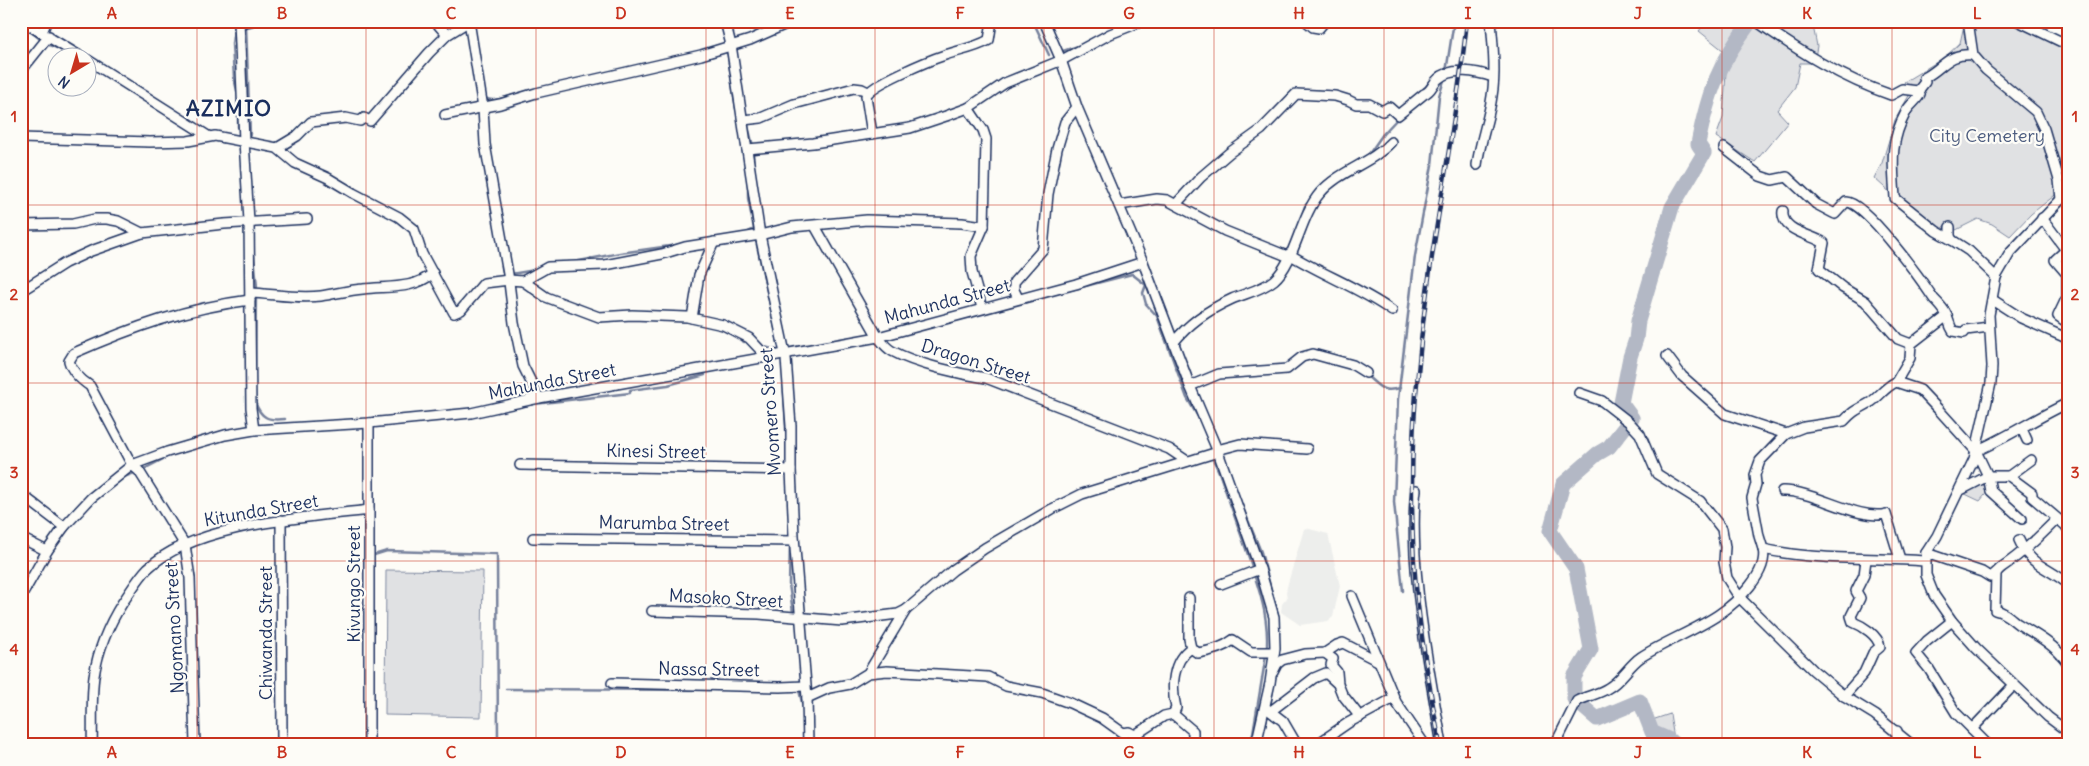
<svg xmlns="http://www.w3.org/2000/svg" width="2089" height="766" viewBox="0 0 2089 766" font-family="Delius,sans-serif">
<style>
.built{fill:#edeeec}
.green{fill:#e0e1e3;stroke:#7e88a0}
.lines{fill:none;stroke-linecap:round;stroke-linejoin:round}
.stream{stroke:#76819c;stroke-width:2.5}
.river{stroke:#b3b8c5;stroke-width:15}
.minor-casing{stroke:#1b2f5e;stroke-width:12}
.minor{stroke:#fdfcf7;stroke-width:9}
.rail-casing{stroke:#1b2f5e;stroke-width:4.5}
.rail{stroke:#fdfcf7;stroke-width:2.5;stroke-dasharray:8;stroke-linecap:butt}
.grid{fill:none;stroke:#c8321e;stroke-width:1;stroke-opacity:0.55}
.labels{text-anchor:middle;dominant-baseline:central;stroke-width:4.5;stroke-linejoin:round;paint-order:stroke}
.park-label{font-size:18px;fill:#4c5c7f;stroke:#fdfcf7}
.street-label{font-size:18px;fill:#1b2f5e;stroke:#fdfcf7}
.district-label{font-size:22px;font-weight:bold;letter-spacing:1px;fill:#1b2f5e;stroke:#fdfcf7}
.neatline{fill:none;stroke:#c8321e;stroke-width:2}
.grid-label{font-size:16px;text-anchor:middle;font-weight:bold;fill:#c8321e}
</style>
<rect width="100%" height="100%" fill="#fdfcf7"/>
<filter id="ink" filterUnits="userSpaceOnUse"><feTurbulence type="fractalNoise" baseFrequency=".02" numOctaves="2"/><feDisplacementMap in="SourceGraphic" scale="10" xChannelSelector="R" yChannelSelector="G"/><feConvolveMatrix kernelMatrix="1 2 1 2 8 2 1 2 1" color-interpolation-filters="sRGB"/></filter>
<g filter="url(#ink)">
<!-- built -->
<polygon class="built" points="1306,528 1328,534 1340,586 1333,617 1328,621 1300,625 1281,612 1282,604 1287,598 1286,592 1288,583 1304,529"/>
<!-- green -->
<g class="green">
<polygon points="1707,21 1812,21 1817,46 1814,63 1800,63 1795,87 1777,110 1788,122 1755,162 1716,137 1723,118 1726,72 1734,59 1699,31"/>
<polygon points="1965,21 2026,21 2068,42 2068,175 2066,180 2068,177 2068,206 2055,200 2059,192 2031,214 2010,236 1992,224 1978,219 1954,231 1945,225 1941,230 1905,206 1874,178 1882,163 1895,120 1911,92 1904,82 1945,57 1960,43"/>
<polygon points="1979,481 1989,490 1980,501 1961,492"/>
<polygon points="386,570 483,571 481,717 385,715"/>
<polygon points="1670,714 1675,745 1649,745 1643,723"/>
</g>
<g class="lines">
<!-- stream -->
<g class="stream">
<polyline points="235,21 232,44 234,78 238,95 238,127"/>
<polyline points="1033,21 1049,55"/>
<polyline points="246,24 250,135"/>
<polyline points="1117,27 1126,21"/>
<polyline points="446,28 454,21"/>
<polyline points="28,29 40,39"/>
<polyline points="49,45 60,49"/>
<polyline points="727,50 736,109"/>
<polyline points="1060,52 1081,45"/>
<polyline points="1446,72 1454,21"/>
<path d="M485 98C492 102 500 99 508 97"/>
<polyline points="747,122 753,146"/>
<polyline points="753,151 754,170"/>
<polyline points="1103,157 1131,223"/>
<polyline points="1360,160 1369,154 1383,134 1398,118"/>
<polyline points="1301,218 1305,206 1310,201"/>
<polyline points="744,234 754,229 748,198 748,182"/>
<polyline points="756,241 780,351 761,346"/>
<polyline points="253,244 257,287"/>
<polyline points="574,262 620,253 677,245"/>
<polyline points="511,274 535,270"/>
<polyline points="1070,290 1132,274 1146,285 1143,293 1146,304 1157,316 1187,398 1202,424"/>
<polyline points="725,331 744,342"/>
<polyline points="1184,359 1193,381"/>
<polyline points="255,367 256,296"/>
<polyline points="783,374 787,448"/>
<path d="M1367 376C1380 387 1382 393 1400 388"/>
<polyline points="529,386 532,398"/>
<path d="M255 402C261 418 268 421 285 419"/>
<polyline points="508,409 534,404 630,393 630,390 668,385 705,375 704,372 706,372"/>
<polyline points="377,426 411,423"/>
<polyline points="1212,457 1219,472 1253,569"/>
<polyline points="142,470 173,454"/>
<polyline points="121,478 137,472"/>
<polyline points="21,489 38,501"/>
<polyline points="1237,493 1261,552 1278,615"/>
<polyline points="790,544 789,584 793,612"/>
<polyline points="373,563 374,555 387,551 497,554 498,745"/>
<path d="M1254 574C1263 601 1268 621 1267 649"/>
<polyline points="1403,591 1394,502 1398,399 1415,256 1432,165 1439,96 1445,77"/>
<polyline points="1278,621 1279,633"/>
<polyline points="506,689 709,690"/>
<polyline points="797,690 799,690 803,707"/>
<polyline points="1270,707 1273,690"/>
<polyline points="1263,731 1269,713"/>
<polyline points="373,736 374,745"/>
<polyline points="1251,745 1266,655"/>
</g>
<!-- river -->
<path class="river" d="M1675 745 1668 739 1652 732 1640 701 1597 719 1574 699V677L1591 649 1576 569 1550 531 1563 484 1597 454 1609 447 1632 418 1621 403 1630 357 1636 339 1638 321 1672 207 1704 153 1698 144C1708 92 1719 63 1751 21"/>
<defs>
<g id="minor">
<polyline points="22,21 83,58"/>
<polyline points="239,21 244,141 249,221 251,408 254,430"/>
<polyline points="435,21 447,35"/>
<polyline points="469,21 483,108 485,144 508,274 514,323 523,366 539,398"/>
<polyline points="725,21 731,45 760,235 786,358 791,426 791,470 794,536 807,698 808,745"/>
<polyline points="1044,21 1061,60 1077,107 1143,262 1190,386 1218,452 1260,569 1274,617 1275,648 1270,683 1256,745"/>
<polyline points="1306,21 1313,27 1319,28 1325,21"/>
<path d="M1756 21C1799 51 1841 78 1891 95L1902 89 1918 91"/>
<polyline points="1968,21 1973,55 1986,70 2036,112 2044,129 2059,180 2061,199"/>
<polyline points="2018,21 2068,45"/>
<polyline points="239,23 251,21"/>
<polyline points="42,32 47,21"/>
<polyline points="88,60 208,136"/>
<polyline points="21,71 49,36"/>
<polyline points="968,108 983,130 986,139 984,226 971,256 972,272 982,308"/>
<polyline points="445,115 500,104 536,93 701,55 750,40 793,21"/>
<polyline points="743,120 761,118 794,104 854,88 862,89 868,92"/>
<path d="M872 134 866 96C871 84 930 60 945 55 960 50 975 48 989 40L992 21"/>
<polyline points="21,138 150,142 188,141 215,136 277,148 295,163 328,178 353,193 399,217 414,229 422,254 454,313 461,310 484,283 509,280 523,281 548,267 605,265 662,254 685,247 760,235 792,227 867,220 962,223 984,226"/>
<polyline points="277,148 297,136 311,122 346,118 360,121 364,118 370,121 429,53 447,35 468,22"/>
<path d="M1724 148 1760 176 1772 180 1787 177 1816 204 1833 213 1835 214 1846 202C1865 201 1922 281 1934 299 1938 303 1944 309 1946 314 1949 320 1949 325 1953 331L1964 333 1966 330 1989 327"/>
<polyline points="747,149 813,143 910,128 946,116 968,108 1005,83 1062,60 1110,34 1143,21"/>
<path d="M1477 165C1480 141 1489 119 1492 96 1496 72 1493 45 1491 21"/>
<path d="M1176 204 1201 177 1229 153 1261 130 1296 94 1335 96 1348 100 1356 104H1369L1382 111 1389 107 1398 115 1424 94C1432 91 1432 84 1438 79 1451 66 1478 72 1493 77"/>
<path d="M1119 205 1157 199 1167 200 1225 231 1287 256 1289 254C1323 275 1360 288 1392 311"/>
<path d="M1783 211C1780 231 1813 235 1824 243L1819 269 1843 288 1865 301 1898 339 1911 344"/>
<polyline points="2042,218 2066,250 2055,260 2067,274 2067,297 2058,316 2068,323"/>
<polyline points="21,225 73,224 95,219 107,219 118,221 142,233"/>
<path d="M815 226 878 337C882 342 886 348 892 351 916 364 959 374 986 378L1169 449 1187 461"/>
<polyline points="1950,227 1950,236 1952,240 1969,251 1996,277 1989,315 1992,366 1991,383 1974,459 1937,536 1926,553 1926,575 1934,595 1952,621 1976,648 2048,717 2068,732"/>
<path d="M1952 240 1936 231 1895 198C1893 164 1889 144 1906 112 1909 105 1917 101 1920 94L1918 91 1925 82 1924 78C1945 67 1947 53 1973 55"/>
<polyline points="1996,277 2010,253 2068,192"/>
<polyline points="523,281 546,297 599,317 632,315 687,317 723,325 749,338 766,356"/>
<polyline points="21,291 65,263 91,251 142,233 224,224 307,219"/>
<path d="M251 293C273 294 298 299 321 296 335 294 349 290 363 289 387 286 414 290 433 273"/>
<polyline points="1018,298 1014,290 1014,282 1043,249 1048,194 1057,149 1065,122 1077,107"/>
<polyline points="1993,300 2021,318 2064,337 2068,341"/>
<polyline points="692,318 699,275 714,242"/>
<path d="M1174 342C1189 323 1210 309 1232 299 1246 293 1262 290 1274 280 1295 262 1300 216 1320 193 1340 170 1371 164 1391 142"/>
<polyline points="1667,356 1682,376 1725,414 1786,434"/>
<polyline points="1896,382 1910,358 1911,344 1947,316"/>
<polyline points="1190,386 1219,374 1287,369 1302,357 1313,354 1353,365 1366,373"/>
<polyline points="1579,393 1602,401 1629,422 1640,434 1657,474 1700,501 1722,529 1725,547 1724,562 1727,578 1739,597 1813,670 1844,696 1875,715 1912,745"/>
<polyline points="2022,429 2027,440"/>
<polyline points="1217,450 1240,444 1307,449"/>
<path d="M1976 451C2008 437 2036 418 2068 403"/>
<polyline points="520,465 791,470"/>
<polyline points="2009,476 2032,493 2032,497 2065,525 2068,529"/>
<path d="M1416 490C1413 512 1414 533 1415 555 1419 619 1431 681 1442 745"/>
<path d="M1782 491C1813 490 1858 521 1886 514L1900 559"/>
<polyline points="1959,491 1988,476 2009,476 2031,460"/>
<polyline points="21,494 64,527"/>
<polyline points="281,520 282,745"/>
<polyline points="21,538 47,551"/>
<polyline points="533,538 794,541"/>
<path d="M2019 540C2030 566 2048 567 2068 584"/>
<path d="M1926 553 1982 572 1990 577C1996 574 1997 571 2002 567 2023 553 2040 536 2057 519"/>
<path d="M1925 561C1871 557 1817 561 1763 549L1759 536 1752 498 1756 484 1755 475 1760 461 1786 434 1804 427 1844 421C1855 409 1858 410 1871 402 1880 396 1885 387 1896 382L1920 390 1938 409 1976 451 1988 476 1991 491 2022 519"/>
<path d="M1996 574 1995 610C2005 612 2010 618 2018 624 2037 635 2055 645 2068 663"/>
<polyline points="1221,584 1260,569"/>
<polyline points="1352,596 1396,702 1425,745"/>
<polyline points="21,597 47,551 64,527 91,498 132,465 167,452 225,435 254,430 369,423 471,413 539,398 878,337 1076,284 1143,262"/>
<polyline points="652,611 759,614 842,621 898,614 906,610 953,570 985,548 1052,509 1082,494 1218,452"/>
<polyline points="1952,621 1927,641 1916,653 1929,669 1956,713 1988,745"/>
<path d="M1191 648 1198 653C1211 651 1223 648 1233 640L1251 652H1274"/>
<polyline points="1325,653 1333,659 1331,665 1337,672 1338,684"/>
<polyline points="1273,672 1277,664 1282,660 1305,654 1325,653 1337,645 1343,643 1378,661"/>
<path d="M868 673 887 671 988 677 1006 686 1042 693 1070 703 1102 718 1123 733 1129 732 1135 735 1164 716 1173 714 1176 708C1171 687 1172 661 1191 648L1189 639V598"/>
<polyline points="612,683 780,687 805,686"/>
<path d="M1844 696 1864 673 1873 653 1880 647C1878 635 1863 626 1853 622L1851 616 1860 598 1856 591 1864 575 1866 560"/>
<polyline points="807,698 829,688 850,684 868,673 906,610"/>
<polyline points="1266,708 1283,721 1297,745"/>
<polyline points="1271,711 1314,678 1326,673 1338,684 1342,694 1360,717"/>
<polyline points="1173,714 1193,731 1193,745"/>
<polyline points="1972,729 2014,685"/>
<path d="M92 745C93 722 91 698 94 676 98 650 109 624 123 602 131 591 138 578 148 568 196 523 305 518 369 510"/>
<path d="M195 745 190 578 185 545 139 471 132 465 90 386C81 380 72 372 69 361L74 353C133 327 187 308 250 300"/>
<polyline points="369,745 369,423"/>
<polyline points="1316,745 1348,723 1394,698"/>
<path d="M1555 745 1577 701C1587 696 1599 694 1608 688 1621 681 1629 665 1641 657 1666 641 1694 631 1718 615 1736 603 1769 573 1763 549"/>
<polyline points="1891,745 1897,737 1897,731"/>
</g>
</defs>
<!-- minor casing -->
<use href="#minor" class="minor-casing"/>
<!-- minor -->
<use href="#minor" class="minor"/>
<defs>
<path id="rail" d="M1440 745C1429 684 1418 623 1414 562 1410 495 1412 427 1419 362 1429 248 1455 135 1467 21"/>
</defs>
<!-- rail casing -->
<use href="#rail" class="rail-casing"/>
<!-- rail -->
<use href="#rail" class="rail"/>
</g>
</g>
<!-- grid -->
<path class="grid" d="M197 21V745M366 21V745M536 21V745M706 21V745M875 21V745M1044 21V745M1214 21V745M1384 21V745M1553 21V745M1722 21V745M1892 21V745M21 205H2068M21 383H2068M21 561H2068"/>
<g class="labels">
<!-- park labels -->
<g class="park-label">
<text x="1987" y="135">City Cemetery</text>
</g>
<!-- street labels -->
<g class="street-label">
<text transform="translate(947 301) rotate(-15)">Mahunda Street</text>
<text transform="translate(976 361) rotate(17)">Dragon Street</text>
<text transform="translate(552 381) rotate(-11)">Mahunda Street</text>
<text transform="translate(770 412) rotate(-94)">Mvomero Street</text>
<text transform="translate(656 451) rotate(1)">Kinesi Street</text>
<text transform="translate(261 510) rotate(-10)">Kitunda Street</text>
<text transform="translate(664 523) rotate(1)">Marumba Street</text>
<text transform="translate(353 584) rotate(-90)">Kivungo Street</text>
<text transform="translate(726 598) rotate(3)">Masoko Street</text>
<text transform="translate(174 628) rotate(-93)">Ngomano Street</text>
<text transform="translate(265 633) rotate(-90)">Chiwanda Street</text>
<text transform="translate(709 669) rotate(1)">Nassa Street</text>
</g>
<!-- district labels -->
<g class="district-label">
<text x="229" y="108">AZIMIO</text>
</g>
</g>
<!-- margin -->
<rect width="2089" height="766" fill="none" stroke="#fdfcf7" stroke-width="55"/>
<!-- north arrow -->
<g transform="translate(72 72) rotate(218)"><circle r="24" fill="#fdfcf7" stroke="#a3aaba"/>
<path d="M0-4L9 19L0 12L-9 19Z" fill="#c8321e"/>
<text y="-8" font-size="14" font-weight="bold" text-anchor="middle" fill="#1b2f5e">N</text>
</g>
<rect x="28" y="28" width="2034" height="710" class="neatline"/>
<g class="grid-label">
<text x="112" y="19">A</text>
<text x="282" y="19">B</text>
<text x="451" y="19">C</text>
<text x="621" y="19">D</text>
<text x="790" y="19">E</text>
<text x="960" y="19">F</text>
<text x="1129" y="19">G</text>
<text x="1299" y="19">H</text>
<text x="1468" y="19">I</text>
<text x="1638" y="19">J</text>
<text x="1807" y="19">K</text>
<text x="1977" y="19">L</text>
<text x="14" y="122">1</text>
<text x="2075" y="122">1</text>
<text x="14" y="300">2</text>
<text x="2075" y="300">2</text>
<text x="14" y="478">3</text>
<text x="2075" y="478">3</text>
<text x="14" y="655">4</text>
<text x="2075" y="655">4</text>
<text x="112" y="758">A</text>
<text x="282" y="758">B</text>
<text x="451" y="758">C</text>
<text x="621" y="758">D</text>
<text x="790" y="758">E</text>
<text x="960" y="758">F</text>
<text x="1129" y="758">G</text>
<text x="1299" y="758">H</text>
<text x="1468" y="758">I</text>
<text x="1638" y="758">J</text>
<text x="1807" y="758">K</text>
<text x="1977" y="758">L</text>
</g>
</svg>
